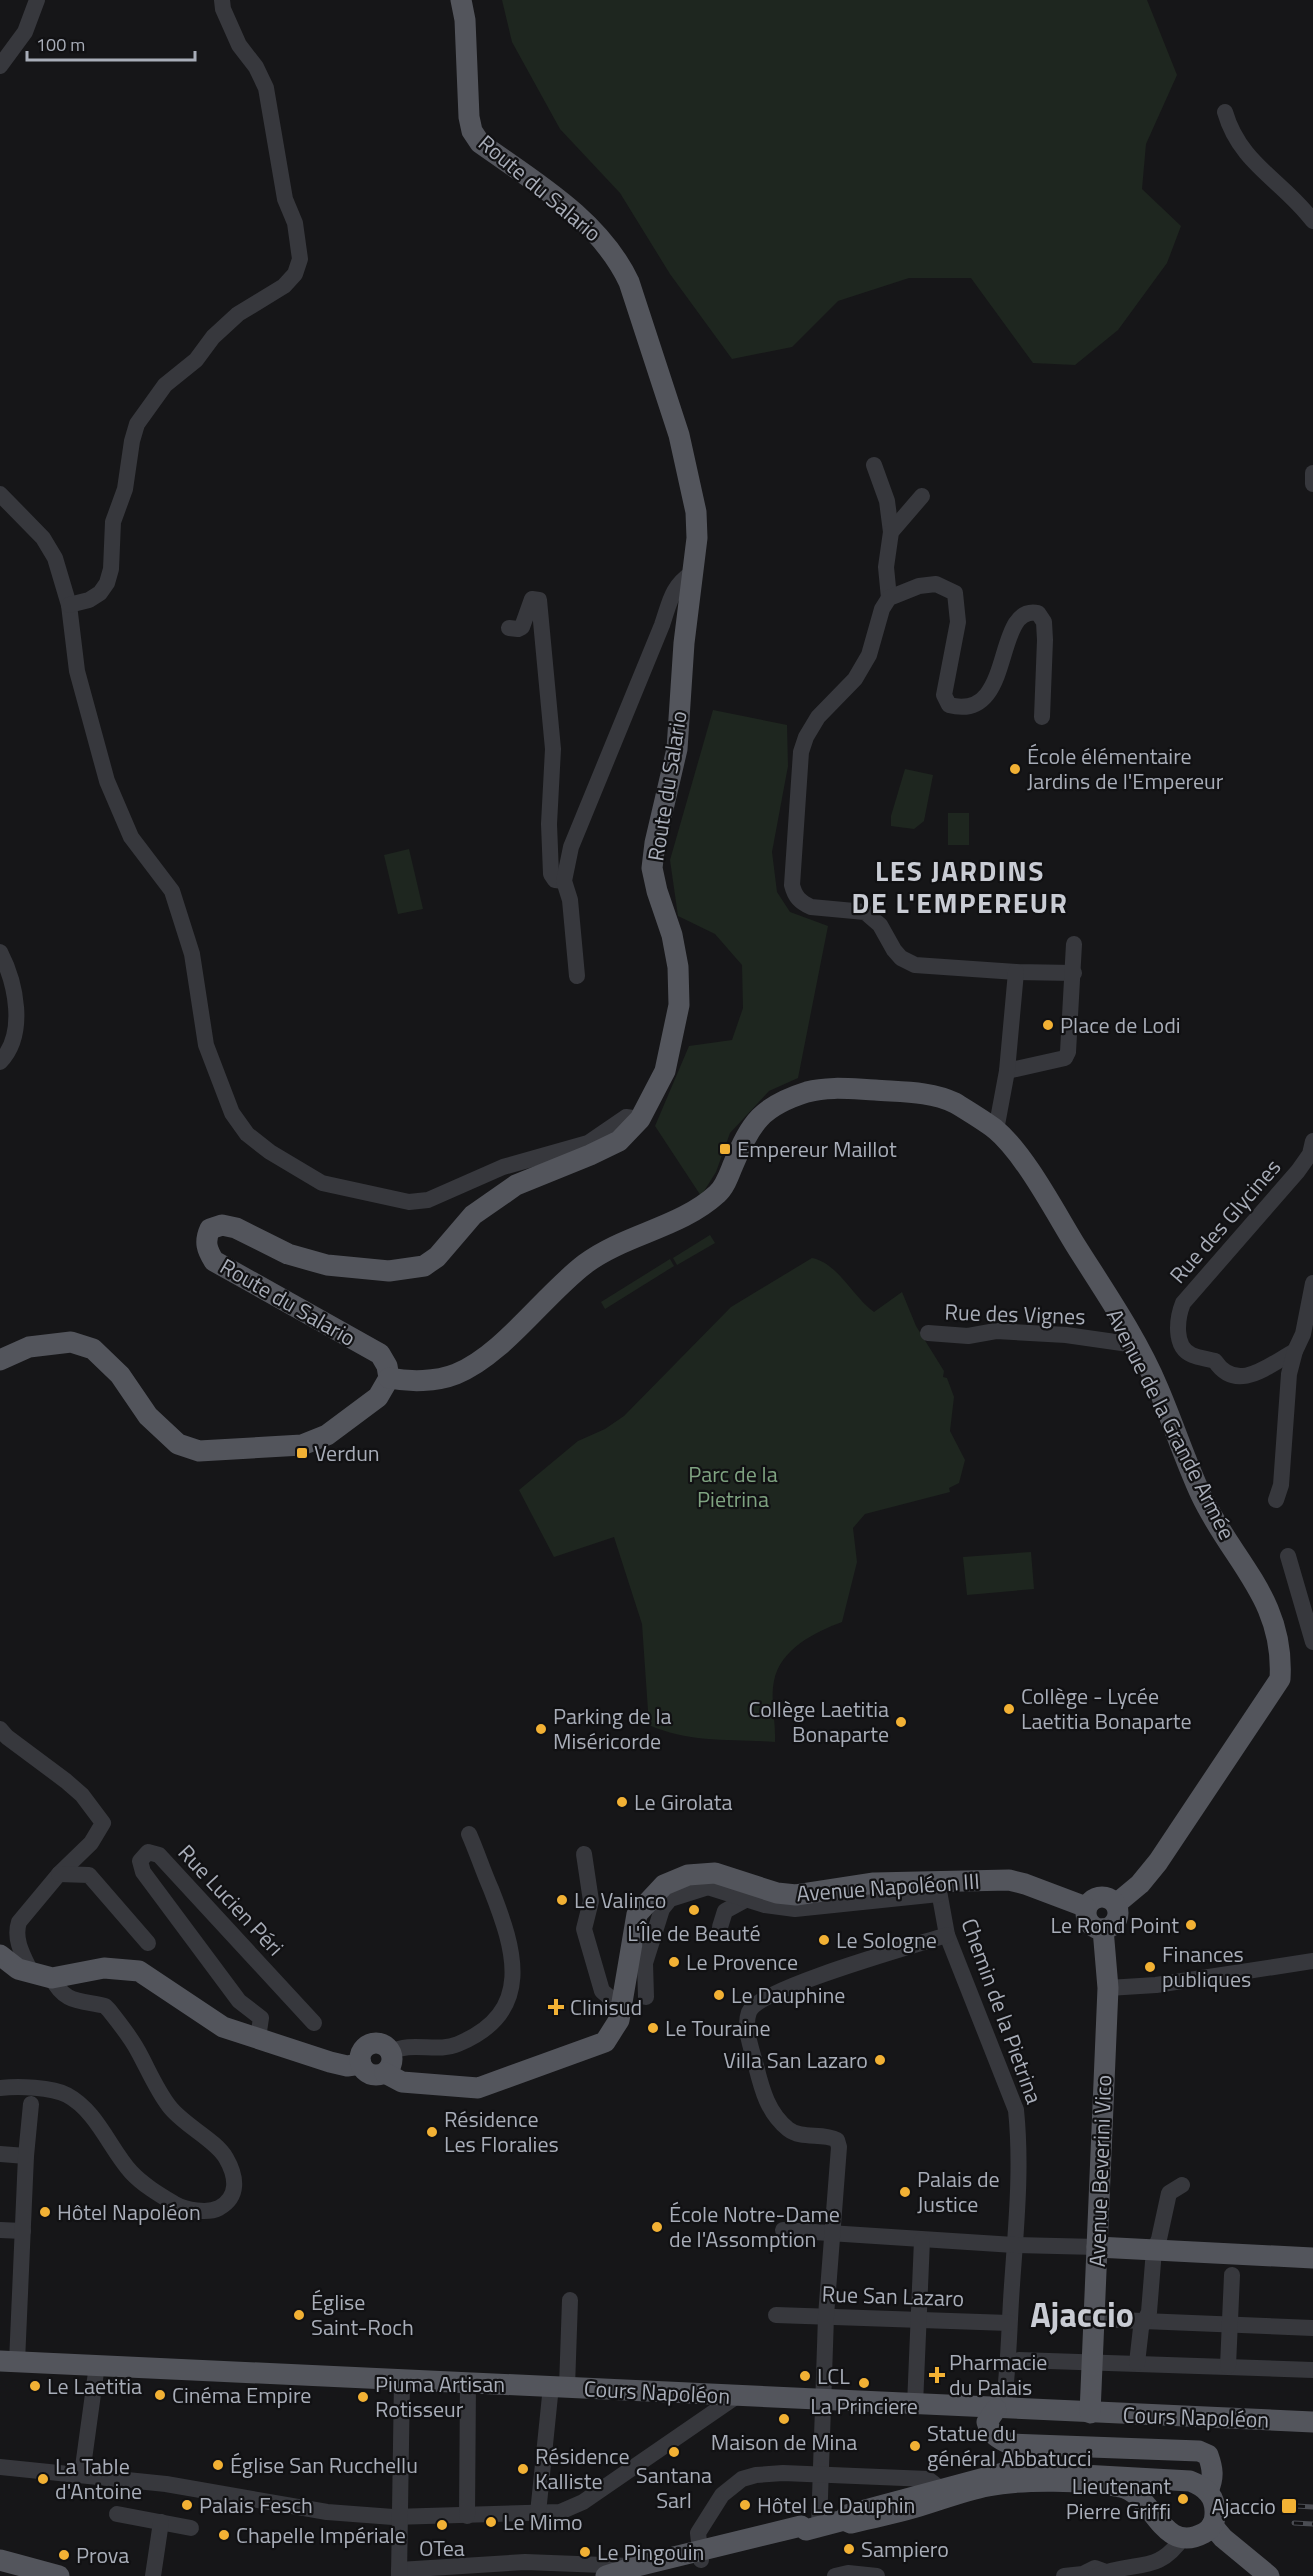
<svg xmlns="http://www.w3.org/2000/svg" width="1313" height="2576" viewBox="0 0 1313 2576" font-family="'Titillium Web',sans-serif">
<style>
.green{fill:#1e261f}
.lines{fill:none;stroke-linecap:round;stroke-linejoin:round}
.minor{stroke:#37383d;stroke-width:16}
.major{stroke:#53555c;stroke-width:21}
.rail-casing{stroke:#4a4c52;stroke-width:5}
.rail{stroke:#111113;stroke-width:3;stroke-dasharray:9;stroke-linecap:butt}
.poi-dot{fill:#f2b134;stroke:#111113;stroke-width:2}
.labels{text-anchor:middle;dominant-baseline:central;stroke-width:4.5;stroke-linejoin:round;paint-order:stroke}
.street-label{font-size:22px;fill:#a8adb8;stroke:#111113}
.poi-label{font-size:22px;fill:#a8adb8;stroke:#111113;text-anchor:start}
.park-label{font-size:22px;fill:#7fa381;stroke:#111113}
.district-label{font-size:28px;font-weight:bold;letter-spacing:1.5px;fill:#c9ccd4;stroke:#111113}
.town-label{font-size:34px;font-weight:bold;fill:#c9ccd4;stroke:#111113}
</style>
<rect width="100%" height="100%" fill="#161618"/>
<!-- green -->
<g class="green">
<polygon points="502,0 1147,0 1177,75 1146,144 1142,189 1181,226 1167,263 1118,330 1075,365 1033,363 971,278 909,278 838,301 792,347 732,359 670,274 620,193 560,129 512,42"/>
<polygon points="713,710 787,725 788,766 772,852 777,892 790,912 828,926 798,1078 769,1091 730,1133 716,1172 701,1196 655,1126 689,1046 732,1040 743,1008 742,965 715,934 678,916 670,860"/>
<polygon points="905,769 933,775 924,821 914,829 891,826 891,816"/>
<rect x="948" y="813" width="21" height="32"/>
<polygon points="409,849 423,909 398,914 384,855"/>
<polygon points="710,1235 715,1243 677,1265 673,1258"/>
<path d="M812 1258C838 1263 853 1297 874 1312L902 1292 916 1326 944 1371 943 1377 947 1378 954 1397 950 1431 965 1460 959 1483 949 1488 950 1492 865 1514 853 1528 857 1562 842 1622C815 1632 780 1649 774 1681 770 1700 776 1722 775 1742 732 1739 689 1743 649 1725L642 1624 614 1537 554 1557 519 1490 578 1441 605 1429 624 1416 731 1307Z"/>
<polygon points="670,1259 674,1266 605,1309 601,1302"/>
<polygon points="1031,1552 1034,1589 967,1595 963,1557"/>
</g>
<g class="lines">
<!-- minor -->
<g class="minor">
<polyline points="0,66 25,32 37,0"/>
<path d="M1225 112C1240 164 1282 180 1313 221"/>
<polyline points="874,465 887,501 891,532"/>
<polyline points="1313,473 1313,484"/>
<polyline points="0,494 43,538 55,558 69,605 77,671 107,781 131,837 172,891 192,954 206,1045 232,1113 247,1134 270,1152 322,1183 409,1202 428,1200 503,1167 588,1143 626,1117 640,1119"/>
<polyline points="889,598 886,567 891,532 922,496"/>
<polyline points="69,605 89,600 100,593 107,583 111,569 113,522 125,489 132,441 137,424 165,385 196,360 213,337 238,314 284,286 295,274 300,259 295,223 285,199 266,88 256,67 239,45 223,9 222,0"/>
<polyline points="509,628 518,629 522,627 532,599 539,600 553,749 549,824 551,874 555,880 564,881"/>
<path d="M1042 717 1045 640 1044 622 1038 613C992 604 1016 723 949 705L944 695 958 622 955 593 936 584 919 586 889 598 882 609 869 655 855 679 818 717 806 737 801 752 792 885C795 897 800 902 811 907L865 912 880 925 894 950 901 958 915 965 1016 972 1074 973"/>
<path d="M0 952C16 983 27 1034 0 1062"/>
<path d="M577 976 570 900 564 881 571 847 662 625C670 602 671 587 692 573"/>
<polyline points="1007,1071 1065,1058 1068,1052 1074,944"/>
<polyline points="996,1130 1007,1071 1016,972"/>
<polyline points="928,1333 968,1336 996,1331 1066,1335 1136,1345"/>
<path d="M1295 1351C1269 1365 1237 1394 1215 1361 1208 1359 1199 1358 1192 1355 1173 1347 1177 1318 1183 1303L1298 1171 1310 1154 1313 1141"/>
<polyline points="1276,1500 1281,1485 1289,1374 1295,1351 1303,1334 1313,1283"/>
<polyline points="1288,1556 1313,1642"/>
<path d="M0 1729 7 1737 66 1781 82 1795 103 1823 91 1843 59 1874 19 1922C13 1940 24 1957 32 1974"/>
<polyline points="584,1854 591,1901 584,1929 602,1991 620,2006"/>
<polyline points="59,1874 89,1875 148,1943"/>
<path d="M937 1880 947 1935 1016 2110C1022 2168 1016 2227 1012 2285 1009 2326 1009 2368 1003 2409"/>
<polyline points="720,1927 725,1911 747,1899"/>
<polyline points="1108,1988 1156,1985 1313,1961"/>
<polyline points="646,1997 645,1963 662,1909 670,1899 708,1887 765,1905 795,1909 939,1894"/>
<polyline points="258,2038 261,2018 239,2001 143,1872 140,1861 148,1852 159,1855 314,2023"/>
<path d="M391 2052C412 2041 437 2053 458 2044 535 2012 515 1950 491 1889 483 1871 477 1852 469 1834"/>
<path d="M0 2088C18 2086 52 2087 67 2095 97 2111 110 2149 131 2172 143 2185 160 2195 175 2204 186 2210 207 2214 219 2208 239 2197 237 2177 226 2158 216 2140 183 2125 169 2106 156 2089 148 2069 138 2051 130 2036 119 2023 109 2010L105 2006C79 2000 64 2003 52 1978"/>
<polyline points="0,2154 26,2156"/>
<polyline points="0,2230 23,2231"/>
<polyline points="783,2230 1014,2245 1097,2247"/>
<polyline points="776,2315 1009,2323"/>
<polyline points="1094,2319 1313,2328"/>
<polyline points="1019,2360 1313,2370"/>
<polyline points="17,2362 26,2156 31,2104"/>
<polyline points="1137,2363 1141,2328 1149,2312 1154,2250 1159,2239 1169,2193 1182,2185"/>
<polyline points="1228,2366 1232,2275"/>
<polyline points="567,2387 570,2300"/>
<polyline points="915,2405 922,2240"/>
<polyline points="0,2467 166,2484 327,2512 393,2517 560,2512 583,2502 737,2396"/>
<polyline points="82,2474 97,2365"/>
<polyline points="538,2513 551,2386"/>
<polyline points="117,2514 191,2528"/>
<polyline points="467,2516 468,2382"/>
<path d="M819 2527 826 2316 839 2147 837 2140C822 2132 802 2140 788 2129 768 2113 762 2090 756 2066 752 2050 743 2028 749 2012 759 1988 916 1945 947 1935"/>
<polyline points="701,2560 698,2533 722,2495 742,2479 756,2475 783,2473 928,2479 941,2489"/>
<polyline points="399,2570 525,2562 630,2566"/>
<polyline points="153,2576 161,2522"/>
<polyline points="399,2576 402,2379"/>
<polyline points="835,2576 848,2573 877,2576"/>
<polyline points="1064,2576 1083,2574 1095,2568 1106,2572"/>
<path d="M1096 2576C1135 2559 1157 2576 1183 2537"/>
</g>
<!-- major -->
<g class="major">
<polyline points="0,1360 29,1347 71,1342 93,1349 120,1375 148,1416 178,1444 199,1451 302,1445 327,1435 378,1397 389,1378"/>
<path d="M389 1378 387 1366 380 1354 214 1261C207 1250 204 1242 210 1229L222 1225 236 1228 288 1254 327 1265 389 1271 424 1266 437 1257 473 1215 516 1185 590 1155 619 1141 640 1119 665 1071 679 1005 678 967 672 935 657 891 652 868 655 843 677 749 684 643 697 538 696 512 679 435 629 282C600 220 535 182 480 143L472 131 469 117 465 20 461 0"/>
<path d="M389 1378C410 1382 436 1382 456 1374 503 1355 544 1295 585 1264 625 1234 680 1228 717 1194 725 1187 729 1175 733 1165 751 1122 762 1106 807 1092 829 1086 852 1089 875 1090 900 1092 931 1091 955 1103 968 1111 983 1120 995 1129 1025 1154 1055 1212 1076 1246 1105 1292 1137 1338 1158 1388 1173 1423 1185 1460 1201 1495 1232 1561 1285 1599 1280 1679L1158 1862 1140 1884 1116 1904"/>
<circle cx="1102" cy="1913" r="16"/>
<polyline points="0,1955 18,1969 52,1978 104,1968 139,1971 223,2027 330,2062 347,2066 361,2064"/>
<circle cx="376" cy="2059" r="16"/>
<polyline points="385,2073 402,2082 478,2088 605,2042 619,2020 637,1914 664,1885 688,1875 715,1873 777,1893 796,1895 874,1883 1009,1880 1025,1884 1086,1907"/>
<polyline points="1097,2247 1313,2258"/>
<polyline points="0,2361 1313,2422"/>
<path d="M996 2409 987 2422C990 2434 999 2439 1010 2444L1199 2451 1208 2455C1213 2469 1214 2477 1208 2491"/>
<polyline points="1090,2413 1108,1988 1103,1929"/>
<polyline points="1212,2525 1223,2538 1269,2576"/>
<polyline points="0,2560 59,2576"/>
<path d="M606 2576 637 2566 801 2526 806 2530 844 2520 847 2515 1011 2471 1190 2481C1206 2487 1216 2497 1215 2514 1215 2523 1211 2529 1204 2533 1161 2556 1154 2493 1120 2487 1086 2480 1022 2479 988 2486 962 2491 938 2501 913 2508 893 2514 871 2518 851 2523L844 2520"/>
</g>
<defs>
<g id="rail">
<polyline points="1296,2506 1313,2507"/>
<polyline points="1294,2523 1313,2524"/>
</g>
</defs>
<!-- rail casing -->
<use href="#rail" class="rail-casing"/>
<!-- rail -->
<use href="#rail" class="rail"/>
</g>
<!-- markers -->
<g class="poi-dot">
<circle cx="1015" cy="769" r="6"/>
<circle cx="1048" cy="1025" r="6"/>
<rect x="719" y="1143" width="12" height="12" rx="3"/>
<rect x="296" y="1447" width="12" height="12" rx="3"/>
<circle cx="1009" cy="1709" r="6"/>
<circle cx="901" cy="1722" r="6"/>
<circle cx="541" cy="1729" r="6"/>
<circle cx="622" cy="1802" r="6"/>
<circle cx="562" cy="1900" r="6"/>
<circle cx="694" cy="1910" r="6"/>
<circle cx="1191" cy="1925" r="6"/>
<circle cx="824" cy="1940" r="6"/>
<circle cx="674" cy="1962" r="6"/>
<circle cx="1150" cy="1967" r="6"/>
<circle cx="719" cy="1995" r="6"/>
<path d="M553 1998h6v6h6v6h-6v6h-6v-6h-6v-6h6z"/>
<circle cx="653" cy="2028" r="6"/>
<circle cx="880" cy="2060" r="6"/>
<circle cx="432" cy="2132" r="6"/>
<circle cx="905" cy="2192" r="6"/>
<circle cx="45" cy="2212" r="6"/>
<circle cx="657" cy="2227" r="6"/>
<circle cx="299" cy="2315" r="6"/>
<path d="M934 2366h6v6h6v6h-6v6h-6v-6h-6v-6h6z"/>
<circle cx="805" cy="2376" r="6"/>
<circle cx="864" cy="2383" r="6"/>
<circle cx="35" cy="2386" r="6"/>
<circle cx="160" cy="2395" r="6"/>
<circle cx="363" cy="2397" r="6"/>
<circle cx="784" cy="2419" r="6"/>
<circle cx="915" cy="2446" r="6"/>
<circle cx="674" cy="2452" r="6"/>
<circle cx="218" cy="2465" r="6"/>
<circle cx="523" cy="2469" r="6"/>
<circle cx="43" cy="2479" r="6"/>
<circle cx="1183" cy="2499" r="6"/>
<circle cx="187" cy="2505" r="6"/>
<circle cx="745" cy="2505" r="6"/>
<rect x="1281" y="2498" width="16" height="16" rx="3"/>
<circle cx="491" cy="2522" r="6"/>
<circle cx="442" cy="2525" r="6"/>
<circle cx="224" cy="2535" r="6"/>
<circle cx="849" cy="2549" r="6"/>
<circle cx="585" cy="2552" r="6"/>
<circle cx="64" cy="2555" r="6"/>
</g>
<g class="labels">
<!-- street labels -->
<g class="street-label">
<text transform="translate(540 188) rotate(40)">Route du Salario</text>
<text transform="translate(667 786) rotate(-81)">Route du Salario</text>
<text transform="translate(1225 1221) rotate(-49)">Rue des Glycines</text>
<text transform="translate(288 1302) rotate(30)">Route du Salario</text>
<text transform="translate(1015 1314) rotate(2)">Rue des Vignes</text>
<text transform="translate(1171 1424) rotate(63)">Avenue de la Grande Armée</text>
<text transform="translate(888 1887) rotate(-4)">Avenue Napoléon III</text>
<text transform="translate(231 1900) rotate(47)">Rue Lucien Péri</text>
<text transform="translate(1002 2011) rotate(70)">Chemin de la Pietrina</text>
<text transform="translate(1100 2171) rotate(-88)">Avenue Beverini Vico</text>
<text transform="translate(893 2296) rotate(2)">Rue San Lazaro</text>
<text transform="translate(657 2392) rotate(3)">Cours Napoléon</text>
<text transform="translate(1196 2417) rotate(2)">Cours Napoléon</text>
</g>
<!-- poi labels -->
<g class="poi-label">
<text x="1027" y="756">École élémentaire<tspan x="1027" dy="25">Jardins de l'Empereur</tspan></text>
<text x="1060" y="1025">Place de Lodi</text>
<text x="737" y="1149">Empereur Maillot</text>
<text x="314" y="1453">Verdun</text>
<text x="1021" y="1696">Collège - Lycée<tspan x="1021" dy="25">Laetitia Bonaparte</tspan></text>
<text x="889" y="1709" text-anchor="end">Collège Laetitia<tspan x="889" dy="25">Bonaparte</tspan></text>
<text x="553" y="1716">Parking de la<tspan x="553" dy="25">Miséricorde</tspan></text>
<text x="634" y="1802">Le Girolata</text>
<text x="574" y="1900">Le Valinco</text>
<text x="1179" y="1925" text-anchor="end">Le Rond Point</text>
<text x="694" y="1933" text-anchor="middle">L'Île de Beauté</text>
<text x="836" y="1940">Le Sologne</text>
<text x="1162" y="1954">Finances<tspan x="1162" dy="25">publiques</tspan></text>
<text x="686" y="1962">Le Provence</text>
<text x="731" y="1995">Le Dauphine</text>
<text x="570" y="2007">Clinisud</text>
<text x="665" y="2028">Le Touraine</text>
<text x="868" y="2060" text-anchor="end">Villa San Lazaro</text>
<text x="444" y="2119">Résidence<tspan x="444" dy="25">Les Floralies</tspan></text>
<text x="917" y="2179">Palais de<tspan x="917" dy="25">Justice</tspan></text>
<text x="57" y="2212">Hôtel Napoléon</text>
<text x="669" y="2214">École Notre-Dame<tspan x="669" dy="25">de l'Assomption</tspan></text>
<text x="311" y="2302">Église<tspan x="311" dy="25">Saint-Roch</tspan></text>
<text x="949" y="2362">Pharmacie<tspan x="949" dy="25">du Palais</tspan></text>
<text x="817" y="2376">LCL</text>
<text x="375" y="2384">Piuma Artisan<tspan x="375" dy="25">Rotisseur</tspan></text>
<text x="47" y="2386">Le Laetitia</text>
<text x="172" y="2395">Cinéma Empire</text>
<text x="864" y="2406" text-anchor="middle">La Princiere</text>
<text x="927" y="2433">Statue du<tspan x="927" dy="25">général Abbatucci</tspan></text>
<text x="784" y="2442" text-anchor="middle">Maison de Mina</text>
<text x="535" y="2456">Résidence<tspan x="535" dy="25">Kalliste</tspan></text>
<text x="230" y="2465">Église San Rucchellu</text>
<text x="55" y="2466">La Table<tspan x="55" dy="25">d'Antoine</tspan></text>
<text x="674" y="2475" text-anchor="middle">Santana<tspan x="674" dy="25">Sarl</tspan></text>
<text x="1171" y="2486" text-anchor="end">Lieutenant<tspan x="1171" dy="25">Pierre Griffi</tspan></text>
<text x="199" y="2505">Palais Fesch</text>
<text x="757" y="2505">Hôtel Le Dauphin</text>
<text x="1276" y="2506" text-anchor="end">Ajaccio</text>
<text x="503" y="2522">Le Mimo</text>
<text x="236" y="2535">Chapelle Impériale</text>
<text x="442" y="2548" text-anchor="middle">OTea</text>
<text x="861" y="2549">Sampiero</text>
<text x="597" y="2552">Le Pingouin</text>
<text x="76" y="2555">Prova</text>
</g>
<!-- park labels -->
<g class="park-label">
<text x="733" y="1474">Parc de la<tspan x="733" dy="25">Pietrina</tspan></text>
</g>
<!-- district labels -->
<g class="district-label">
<text x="960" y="870">LES JARDINS<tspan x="960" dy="32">DE L'EMPEREUR</tspan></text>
</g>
<!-- town labels -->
<g class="town-label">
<text x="1082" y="2314">Ajaccio</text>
</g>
</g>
<!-- scale -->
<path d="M27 51v9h168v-9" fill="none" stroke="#a8adb8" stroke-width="3"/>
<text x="36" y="51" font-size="18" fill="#a8adb8" stroke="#111113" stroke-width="4.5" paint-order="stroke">100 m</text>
</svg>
